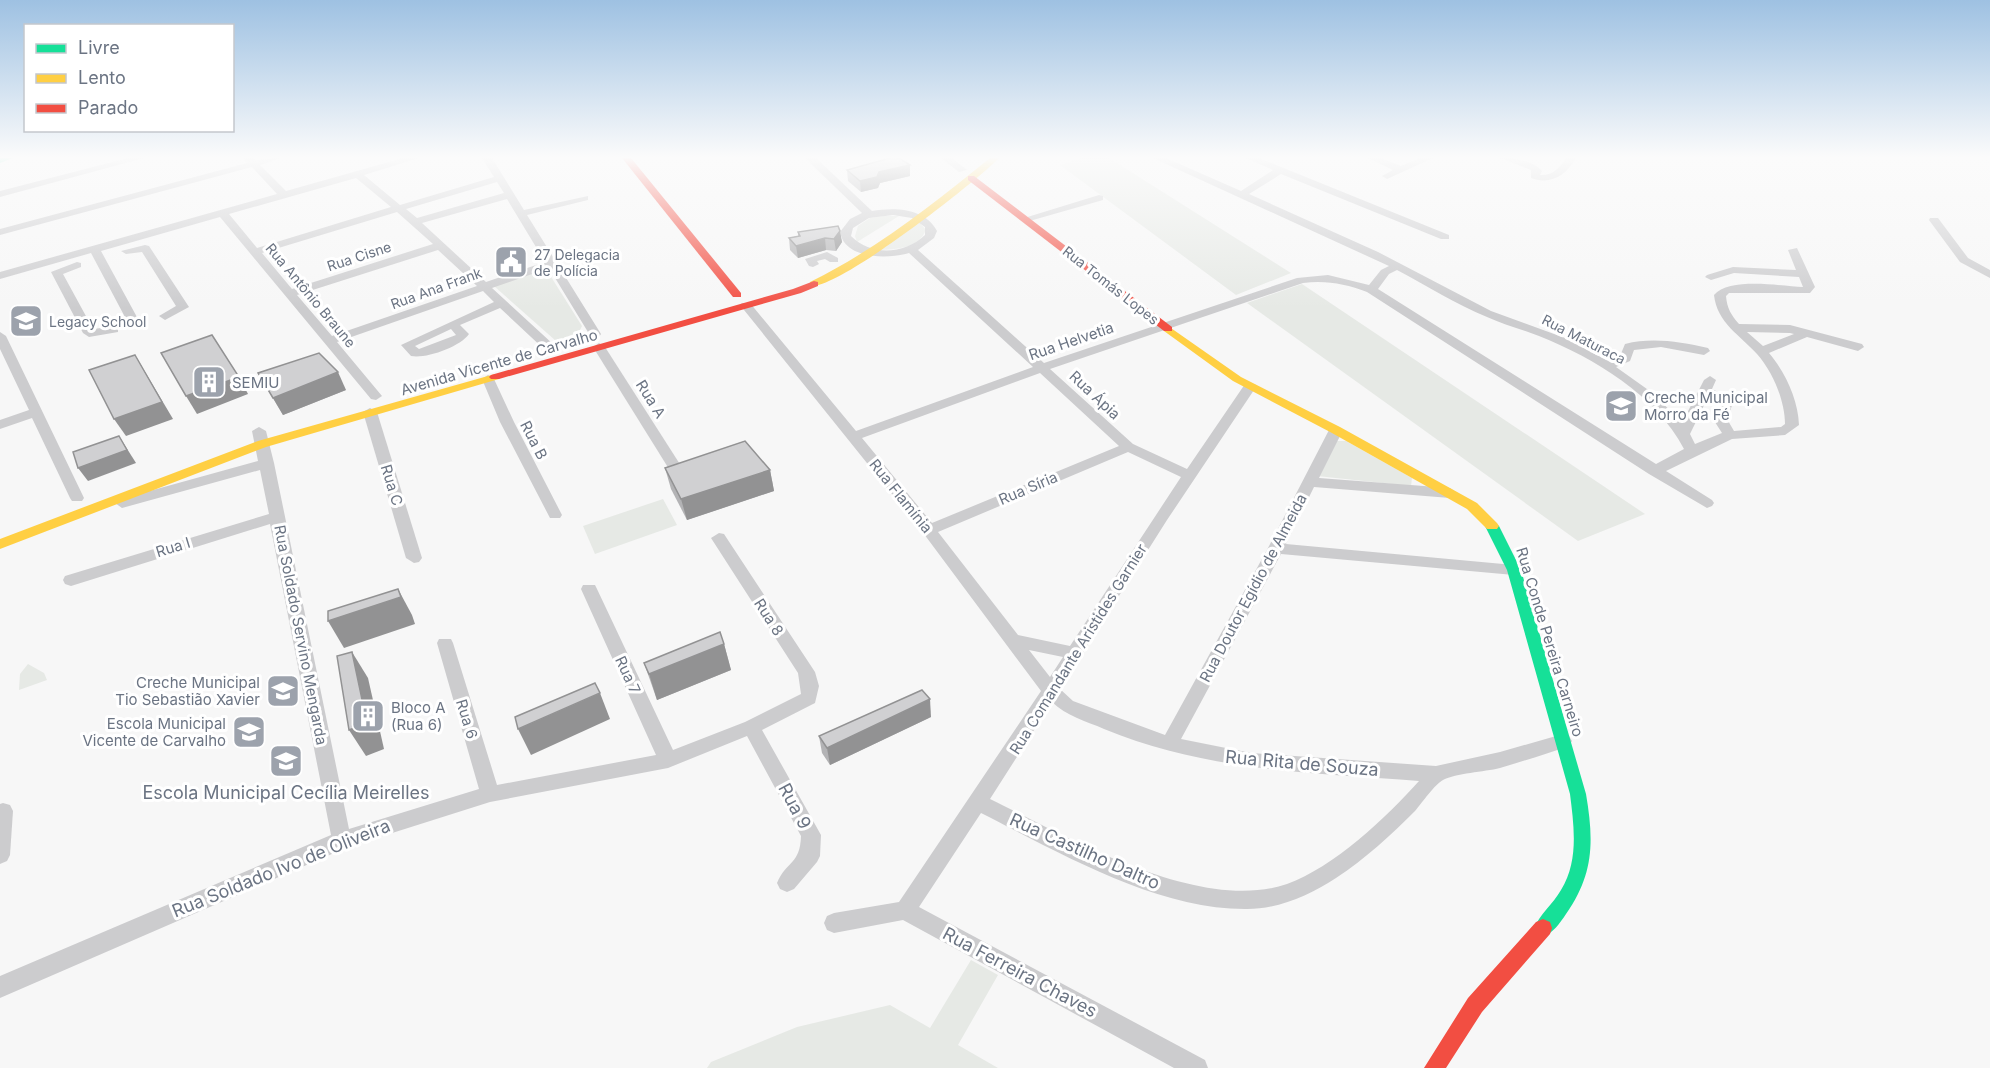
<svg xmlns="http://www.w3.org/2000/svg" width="1990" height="1068" viewBox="0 0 1990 1068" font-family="Inter,sans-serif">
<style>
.green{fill:#e6e9e5}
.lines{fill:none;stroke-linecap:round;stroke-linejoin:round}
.street{fill:#ccccce;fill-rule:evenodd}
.fast{fill:#16e098;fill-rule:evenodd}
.slow{fill:#ffcf43;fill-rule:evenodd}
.jam{fill:#f24e42;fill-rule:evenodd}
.wall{fill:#b3b3b5}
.shaded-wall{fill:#929293}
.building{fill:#d0d0d2;stroke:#929293;stroke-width:1.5}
.labels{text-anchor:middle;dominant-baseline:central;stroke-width:6;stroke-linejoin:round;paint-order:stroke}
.far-poi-label{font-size:14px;fill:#6b7483;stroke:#fff;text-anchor:start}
.far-street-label{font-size:14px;fill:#6b7483;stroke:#fff}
.street-label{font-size:15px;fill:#6b7483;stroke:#fff}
.poi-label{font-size:15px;fill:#6b7483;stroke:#fff;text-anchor:start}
.near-street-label{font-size:18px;fill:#6b7483;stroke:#fff}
.near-poi-label{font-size:18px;fill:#6b7483;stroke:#fff}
</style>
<rect width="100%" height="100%" fill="#f7f7f7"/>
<!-- green -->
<g class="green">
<polygon points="1081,158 1109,158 1291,273 1236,295 1060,165"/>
<polygon points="884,216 899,216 857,242 855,236 858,226 870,218"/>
<path d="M919 222 926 230C918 249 897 249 878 250Z"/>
<polygon points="536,272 548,272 582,326 579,332 556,341 494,286"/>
<polygon points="1302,284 1645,514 1578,541 1247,303"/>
<polygon points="1333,441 1346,441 1412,478 1411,486 1317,476"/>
<polygon points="663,499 677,525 595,554 583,526"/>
<polygon points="28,664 44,673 47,680 19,690 20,674"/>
<polygon points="971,960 998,975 958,1045 998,1068 707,1068 711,1062 797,1027 890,1005 930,1028"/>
</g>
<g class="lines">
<!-- street -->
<g class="street">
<polygon points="128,158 144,158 0,197 0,191"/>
<path d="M243 158H253L256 160 281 158 260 165 286 191 403 158H419L364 175 400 205 494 177 482 158H492L524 210 588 196V200L527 215 601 334 599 337H591L549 268 492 288 554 345V351H546L500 308 460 325 469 334C460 347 426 359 411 356L401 345 494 302 483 291 337 342 382 396 376 400 371 399 220 217 101 251 138 319 136 322 132 323 126 319 91 253 0 279V272L277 194 252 167 0 235V229L247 163ZM356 178 391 207 257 248 229 214ZM497 182 504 193 417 218 406 209ZM507 199 545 262 486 282 422 223ZM397 212 433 244 292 289 262 253ZM438 250 477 286 332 336 297 295ZM451 329 456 335 419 349 415 346Z"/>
<path d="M805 158H816L872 211C895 207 925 208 937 231L934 238 918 250 1044 363 1297 278 1328 275 1369 285 1381 270 1389 266 1153 158H1166L1241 191 1273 170 1246 158H1259L1449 235V239H1441L1281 174 1249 194 1378 252 1491 311 1565 338 1608 361 1620 356 1625 344C1653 337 1680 342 1708 348L1710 351 1704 355 1661 347 1634 350 1630 361 1616 367 1654 394 1682 423 1704 380 1710 376 1716 380 1712 389 1734 400 1727 419 1734 431 1781 427 1785 424C1785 401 1773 372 1757 354 1740 335 1717 323 1714 295 1729 277 1781 286 1803 287L1799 277 1734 273 1711 280 1705 277 1707 275 1733 267 1796 270 1788 250 1797 248 1815 287 1810 293H1729L1726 296C1727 308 1731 315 1739 324L1790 325 1862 344 1864 347 1858 351 1807 337 1769 353C1785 372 1798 399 1799 425L1785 435 1732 439 1666 471 1712 500 1714 503 1712 506 1707 508 1649 474 1367 292C1346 284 1326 280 1303 283L1050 369 1133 444 1187 469 1245 384H1255L1256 387 1167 520 1060 689 1073 701 1165 735 1268 548 1329 430 1336 426 1343 430 1319 478 1450 488 1457 493 1450 498 1314 487 1286 544 1514 565 1522 570 1514 575 1281 554 1181 739 1251 753 1436 766 1500 752 1563 734 1569 736 1572 741 1569 746C1547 754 1523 761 1500 768 1484 772 1456 773 1443 780 1435 784 1422 803 1415 811 1391 835 1365 859 1336 878 1310 895 1279 909 1247 909 1157 910 1060 853 981 813L919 907 1205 1060 1208 1068H1174L903 920 834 933 827 930 824 923 827 916 834 913 899 902 1041 691 924 534 740 305 742 303H750L856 431 1033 367 909 253C889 259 845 260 840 232L850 219 862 213ZM893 215 912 218 925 227V235C905 254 872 257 851 236L853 228 869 218ZM1397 270C1427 286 1456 304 1487 317 1504 325 1522 329 1539 336 1594 358 1656 395 1684 449L1656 464 1378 289 1389 274ZM1747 332 1790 333 1794 334 1763 346ZM1040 373 1119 446 932 523 862 438ZM1708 397 1720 402 1713 419 1722 433 1695 444 1690 434ZM1128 452 1181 477 1070 646 1018 635 938 532ZM1029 650 1063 657 1050 677ZM1052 702C1066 716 1086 721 1104 729 1207 771 1310 773 1419 781 1386 818 1334 867 1287 884 1199 914 1068 837 990 799Z"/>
<polygon points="941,158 952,158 967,170 959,172"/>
<polygon points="1368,158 1381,158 1401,166 1420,158 1433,158 1387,179 1382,176 1393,170"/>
<path d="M1500 158C1514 158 1533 160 1542 171L1540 175C1552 176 1560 168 1566 158H1576C1566 176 1550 185 1531 178V170Z"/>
<polygon points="1099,195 1103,196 1103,200 1026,222 1021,219"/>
<polygon points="1930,218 1938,218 1968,258 1990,270 1990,278 1960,262 1929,220"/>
<polygon points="145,245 149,246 189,307 165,320 159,316 176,306 142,252 126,254 121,251"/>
<polygon points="827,252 838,258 838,262 830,262 825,259 817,261 819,264 813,267 809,266 805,259"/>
<polygon points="77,262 81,263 81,267 63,274 93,329 118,326 118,332 89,337 83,333 51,272"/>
<polygon points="0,332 6,336 84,498 82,501 72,501 70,498 32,418 0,429 0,420 29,410 0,349"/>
<polygon points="599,343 605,347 683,469 681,472 671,472 669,469 593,347"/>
<polygon points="488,375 494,379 514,422 562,515 560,518 550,518 500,422 482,379"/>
<polygon points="370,408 377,412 422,558 419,562 414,563 406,558 363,412"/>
<path d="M259 427 266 431 274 463 349 829 479 789 437 643 439 639H451L453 643 497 785 656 755 581 589 583 585H595L597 589 673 750 745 722 801 694 798 673 711 538 719 533 724 534 815 672 819 686 815 703 762 730 821 835 820 856 817 862 794 889 787 892 780 889 777 883C787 860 800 865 801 836L747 736 668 768 490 802 348 847 0 998V976L331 835 270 524 71 586 65 584 63 580 65 576 269 514 260 470 122 508 115 503 117 500 258 461 252 431Z"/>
<polygon points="3,803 10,805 13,811 10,855 7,861 0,864 0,804"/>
</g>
<!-- fast -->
<g class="fast">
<polygon points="0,158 13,158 0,163"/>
<path d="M1492 521 1499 526 1521 570 1586 794C1594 841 1594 874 1566 914 1560 923 1553 933 1543 937L1536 934 1534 928C1540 914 1553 904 1561 890 1579 861 1574 826 1570 794L1507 570 1485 526Z"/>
</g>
<!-- slow -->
<g class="slow">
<path d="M990 158H999C976 182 838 290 810 286V282C877 249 933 204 990 158Z"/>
<polygon points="1168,326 1241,377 1340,427 1477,503 1497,523 1499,526 1497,529 1487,529 1467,509 1332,433 1233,381 1164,331 1164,327"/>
<polygon points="495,374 501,377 499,379 266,447 0,549 0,539 258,441"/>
</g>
<!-- jam -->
<g class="jam">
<polygon points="622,158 631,158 741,293 741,297 733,297"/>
<polygon points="968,176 974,176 1172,327 1172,331 1164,331 968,180"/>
<polygon points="814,281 818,282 818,286 801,293 499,379 491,379 489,377 491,375 793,289"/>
<polygon points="1543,919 1550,922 1552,928 1550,934 1482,1012 1446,1068 1424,1068 1468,998 1536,922"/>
</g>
</g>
<!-- wall -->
<g class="wall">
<polygon points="847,170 910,176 880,183 878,188 861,192 848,181"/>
<polygon points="838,226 842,242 836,251 826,250 798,258 790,250 789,238 798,236 798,232"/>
<polygon points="258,373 346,390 283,415"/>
<polygon points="665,468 770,470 774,491 687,520 671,489"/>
<polygon points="724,644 731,670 657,700 644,663"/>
<polygon points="931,717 830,765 822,753 819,736"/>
</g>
<!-- shaded-wall -->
<g class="shaded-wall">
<polygon points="910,165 910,176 880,183 878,188 861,192 860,181 879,172"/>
<polygon points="840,231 842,242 836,251 834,239"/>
<polygon points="825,238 826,250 798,258 796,246"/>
<polygon points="135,355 173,419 126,436 114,419"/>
<polygon points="338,372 346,390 283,415 273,398"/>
<polygon points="239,377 248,394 197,414 186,396"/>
<polygon points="119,436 136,463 88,481 78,468"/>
<polygon points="770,470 774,491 687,520 681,499"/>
<polygon points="398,589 412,615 415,624 344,648 328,621"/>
<polygon points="724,644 731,670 657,700 649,674"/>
<polygon points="352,652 368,678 384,749 366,756 349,730"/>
<polygon points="600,693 610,719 531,755 518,729"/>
<polygon points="930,699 931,717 830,765 827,748"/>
</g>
<!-- building -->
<g class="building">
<polygon points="890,158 899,158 910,165 879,172 877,177 860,181 847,170"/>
<polygon points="838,226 840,231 834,239 825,238 796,246 789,238 800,236 798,232"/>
<polygon points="212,335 239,377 186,396 161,353"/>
<polygon points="319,353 338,372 273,398 258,373"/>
<polygon points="135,355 162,402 114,419 89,370"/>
<polygon points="119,436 127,450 78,468 73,452"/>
<polygon points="745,441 770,470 681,499 665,468"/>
<polygon points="398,589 401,597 328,621 328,611"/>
<polygon points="720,632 724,644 649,674 644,663"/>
<polygon points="352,652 367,723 349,730 337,656"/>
<polygon points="595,683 600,693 518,729 515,717"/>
<polygon points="922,690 930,699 827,748 819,736"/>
</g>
<!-- sky -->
<linearGradient id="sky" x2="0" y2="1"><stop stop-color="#9ec1e2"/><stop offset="0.51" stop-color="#fbfbfb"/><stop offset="1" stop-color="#fbfbfb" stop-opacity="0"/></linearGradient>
<rect width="1990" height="308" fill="url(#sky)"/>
<!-- icons -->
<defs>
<symbol id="civic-square" viewBox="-11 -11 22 22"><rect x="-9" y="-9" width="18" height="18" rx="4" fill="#9ca2ac" stroke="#fff"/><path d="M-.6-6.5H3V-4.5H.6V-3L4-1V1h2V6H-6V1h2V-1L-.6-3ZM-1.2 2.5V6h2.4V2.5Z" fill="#fff"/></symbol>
<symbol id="school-square" viewBox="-11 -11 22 22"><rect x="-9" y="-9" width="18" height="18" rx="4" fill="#9ca2ac" stroke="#fff"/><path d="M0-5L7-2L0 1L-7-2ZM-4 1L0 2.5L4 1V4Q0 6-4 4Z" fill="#fff"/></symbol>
<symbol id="building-square" viewBox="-11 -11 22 22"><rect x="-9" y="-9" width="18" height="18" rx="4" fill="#9ca2ac" stroke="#fff"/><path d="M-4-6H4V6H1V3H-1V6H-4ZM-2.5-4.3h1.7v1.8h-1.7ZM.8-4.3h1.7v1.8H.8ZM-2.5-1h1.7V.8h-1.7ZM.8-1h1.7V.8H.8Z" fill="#fff"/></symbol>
</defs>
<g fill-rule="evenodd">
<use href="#civic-square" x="492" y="243" width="38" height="38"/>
<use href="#school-square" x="7" y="302" width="38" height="38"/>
<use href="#building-square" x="190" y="363" width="38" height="38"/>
<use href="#school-square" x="1602" y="387" width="38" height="38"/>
<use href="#school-square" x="264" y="672" width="38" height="38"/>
<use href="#building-square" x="349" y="697" width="38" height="38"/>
<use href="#school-square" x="230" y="713" width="38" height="38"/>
<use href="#school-square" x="267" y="742" width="38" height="38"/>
</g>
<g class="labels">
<!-- far-poi labels -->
<g class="far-poi-label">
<text x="534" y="254">27 Delegacia<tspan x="534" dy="16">de Polícia</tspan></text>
<text x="49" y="321">Legacy School</text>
</g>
<!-- far-street labels -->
<g class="far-street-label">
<text transform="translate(359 256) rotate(-18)">Rua Cisne</text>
<text transform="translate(1111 285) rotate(38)">Rua Tomás Lopes</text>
<text transform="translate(436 288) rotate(-20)">Rua Ana Frank</text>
<text transform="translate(311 295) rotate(50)">Rua Antônio Braune</text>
<text transform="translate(1584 339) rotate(27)">Rua Maturaca</text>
</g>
<!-- street labels -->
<g class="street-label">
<text transform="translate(1071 341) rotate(-19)">Rua Helvetia</text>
<text transform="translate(499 362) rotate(-16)">Avenida Vicente de Carvalho</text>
<text transform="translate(1095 395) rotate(43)">Rua Ápia</text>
<text transform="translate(651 399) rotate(58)">Rua A</text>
<text transform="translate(534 440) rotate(63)">Rua B</text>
<text transform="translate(392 485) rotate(73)">Rua C</text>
<text transform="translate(1028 488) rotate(-23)">Rua Síria</text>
<text transform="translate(901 496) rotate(51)">Rua Flamínia</text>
<text transform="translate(173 547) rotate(-17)">Rua I</text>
<text transform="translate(1253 588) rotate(-62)">Rua Doutor Egídio de Almeida</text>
<text transform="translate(769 617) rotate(57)">Rua 8</text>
<text transform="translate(301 635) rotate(79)">Rua Soldado Servino Mengarda</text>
<text transform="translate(1550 642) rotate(73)">Rua Conde Pereira Carneiro</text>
<text transform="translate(1078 649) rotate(-58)">Rua Comandante Aristides Garnier</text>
<text transform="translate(628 675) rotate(65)">Rua 7</text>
<text transform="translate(467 719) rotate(73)">Rua 6</text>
</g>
<!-- poi labels -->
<g class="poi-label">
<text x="232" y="382">SEMIU</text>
<text x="1644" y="397">Creche Municipal<tspan x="1644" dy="17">Morro da Fé</tspan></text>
<text x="260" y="682" text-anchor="end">Creche Municipal<tspan x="260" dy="17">Tio Sebastião Xavier</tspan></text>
<text x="391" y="707">Bloco A<tspan x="391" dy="17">(Rua 6)</tspan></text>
<text x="226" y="723" text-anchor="end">Escola Municipal<tspan x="226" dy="17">Vicente de Carvalho</tspan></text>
</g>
<!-- near-street labels -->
<g class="near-street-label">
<text transform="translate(1302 763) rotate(5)">Rua Rita de Souza</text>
<text transform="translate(795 806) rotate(62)">Rua 9</text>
<text transform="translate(1085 851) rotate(24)">Rua Castilho Daltro</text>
<text transform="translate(281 868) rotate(-22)">Rua Soldado Ivo de Oliveira</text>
<text transform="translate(1020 972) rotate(28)">Rua Ferreira Chaves</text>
</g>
<!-- near-poi labels -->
<g class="near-poi-label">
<text x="286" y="792">Escola Municipal Cecília Meirelles</text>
</g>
</g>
<!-- legend -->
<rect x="24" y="24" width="210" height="108" fill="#ffffff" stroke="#c4c7cd" stroke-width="1.5"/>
<rect x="36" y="44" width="30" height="9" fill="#16e098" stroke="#c4c7cd" stroke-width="1.5"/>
<text x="78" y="54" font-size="18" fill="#6b7483">Livre</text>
<rect x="36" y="74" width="30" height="9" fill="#ffcf43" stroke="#c4c7cd" stroke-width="1.5"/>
<text x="78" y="84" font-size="18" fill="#6b7483">Lento</text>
<rect x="36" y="104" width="30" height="9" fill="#f24e42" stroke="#c4c7cd" stroke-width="1.5"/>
<text x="78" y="114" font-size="18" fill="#6b7483">Parado</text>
</svg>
